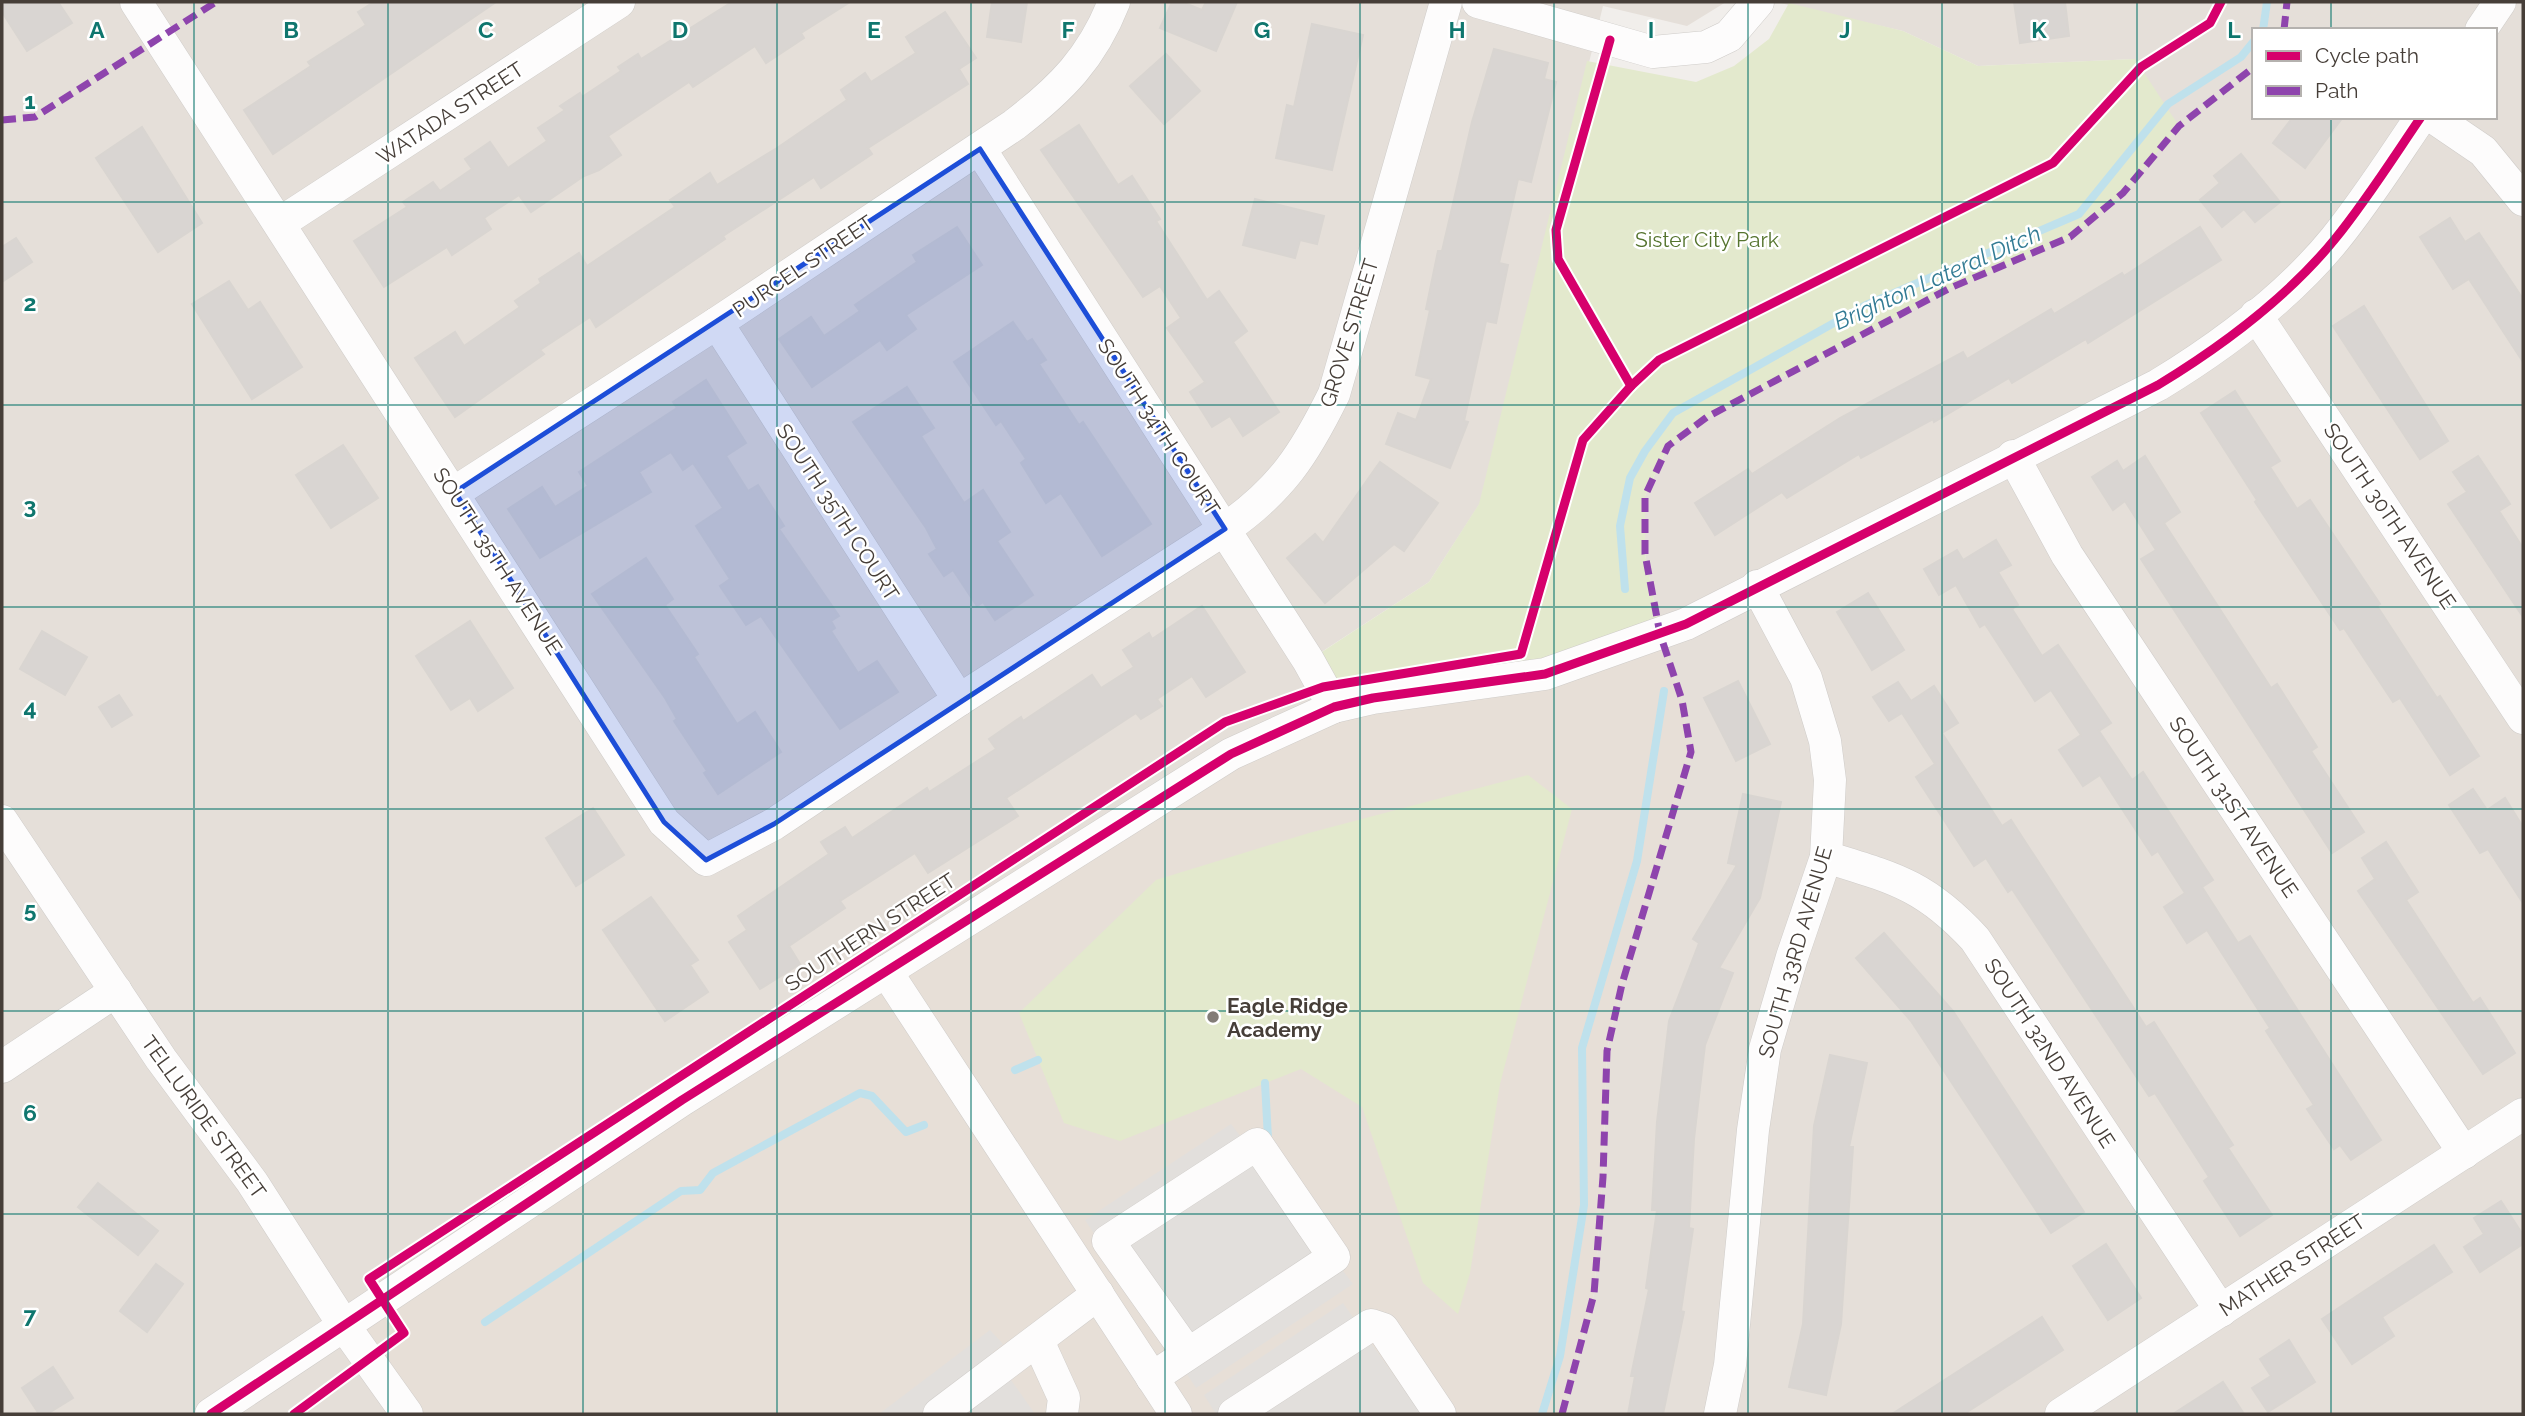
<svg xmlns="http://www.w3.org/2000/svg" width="2525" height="1416" viewBox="0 0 2525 1416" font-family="Raleway,sans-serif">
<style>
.residential{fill:#e5dfd9;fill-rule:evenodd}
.education{fill:#e7dfd7}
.green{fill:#e3e9cd}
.parking{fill:#e2dfdc}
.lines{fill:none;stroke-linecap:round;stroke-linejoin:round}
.stream{stroke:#bfe1ec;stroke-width:8}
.building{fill:#d9d5d2;stroke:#d9d5d1;stroke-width:2}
.minor-casing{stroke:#cfccc9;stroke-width:33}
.minor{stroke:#fdfcfc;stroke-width:32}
.quiet{stroke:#8e44ad;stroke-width:7;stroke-dasharray:14 7;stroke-linecap:butt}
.cycleway-casing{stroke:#fff;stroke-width:13}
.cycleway{stroke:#d6006c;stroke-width:9}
.marked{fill:#1d4ed8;fill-opacity:0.2;stroke:#1d4ed8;stroke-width:5;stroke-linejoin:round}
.grid{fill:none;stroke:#0f766e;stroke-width:2;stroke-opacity:0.55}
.poi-dot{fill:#827c77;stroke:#fff;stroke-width:2.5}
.labels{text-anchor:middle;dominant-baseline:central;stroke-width:5;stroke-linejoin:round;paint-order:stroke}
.street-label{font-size:21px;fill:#463e38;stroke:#fff}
.park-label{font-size:21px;fill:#55742e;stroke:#fff}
.poi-label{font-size:21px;font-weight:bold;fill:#463e38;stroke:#fff;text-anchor:start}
.water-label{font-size:23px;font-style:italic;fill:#327b94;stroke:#fff}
.grid-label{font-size:23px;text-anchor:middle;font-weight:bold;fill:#0f766e;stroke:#fff;stroke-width:5;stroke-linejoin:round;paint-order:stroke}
</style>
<rect width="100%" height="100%" fill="#f1eeeb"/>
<!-- residential -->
<g class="residential">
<polygon points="2,2 1726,2 1687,26 1603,6 1480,503 1429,582 1309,660 1334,707 205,1414 2,1414"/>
<path d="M1776 2H2523V1414H1562L1594 1294 1603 1177 1607 1051 1682 700 1660 634 1645 554V496L1668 446 1707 417 1950 288 2070 237 2135 59 1978 66 1903 31ZM2254 30H2495V117H2254Z"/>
<polygon points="345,1327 405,1414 211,1414"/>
</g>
<!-- education -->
<polygon class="education" points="1660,634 1682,700 1691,752 1622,984 1607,1050 1603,1177 1594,1294 1562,1414 407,1414 345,1327 1334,707"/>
<!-- green -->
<g class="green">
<polygon points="1789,3 1903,31 1978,66 2135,59 2179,126 2123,193 2070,237 1950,288 1707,417 1668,446 1645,496 1645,554 1660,634 1334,707 1308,661 1429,582 1479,504 1587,61 1696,82 1734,66 1769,39"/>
<polygon points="1528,775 1572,809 1500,1084 1470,1273 1458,1314 1423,1283 1362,1107 1301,1069 1120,1141 1064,1123 1019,1013 1156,880 1309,833"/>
</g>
<!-- parking -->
<g class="parking">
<polygon points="1231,1124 1353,1284 1196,1388 1085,1220"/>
<polygon points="1343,1303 1421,1414 1216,1414 1204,1395"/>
<polygon points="990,1330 1003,1344 992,1353 1035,1414 879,1414"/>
</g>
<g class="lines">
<!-- stream -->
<g class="stream">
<polyline points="2263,30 2267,2"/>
<polyline points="1625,589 1620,526 1630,478 1645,451 1673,413 1866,305 2079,214 2168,104 2241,57 2254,41"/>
<polyline points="1015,1070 1038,1060"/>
<polyline points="1265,1083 1268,1138"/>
<polyline points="485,1322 681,1191 700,1190 713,1173 860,1093 872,1096 906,1132 924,1125"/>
<polyline points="1542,1414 1560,1356 1584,1205 1582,1048 1637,861 1664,691"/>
</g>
</g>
<!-- building -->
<g class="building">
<polygon points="2,2 58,2 72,23 27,51 2,12"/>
<polygon points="374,2 496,2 273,154 244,110 311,66 308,62 366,25 358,12"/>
<polygon points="732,2 850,2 801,33 804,38 766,63 755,46 693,87 689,82 608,136 621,155 599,170 584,176 531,212 519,195 484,218 491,229 452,255 447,247 384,287 354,241 407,207 403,202 433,182 440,191 472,169 465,159 490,142 508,168 547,141 538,128 565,110 560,106 580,93 582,97 621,71 618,67 638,54 641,59"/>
<polygon points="992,2 1027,2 1021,42 987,37"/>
<polygon points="1172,2 1182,2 1202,10 1206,2 1237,2 1216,51 1160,28"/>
<polygon points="2014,2 2065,2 2069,36 2020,43"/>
<polygon points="945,12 976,58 959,69 968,84 868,148 872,154 821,188 814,177 723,236 725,239 596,327 590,317 540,350 544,354 455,417 415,358 455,332 464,346 520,307 515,301 541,283 539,279 579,253 587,266 675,207 670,200 710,173 717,185 777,148 847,100 841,90 865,73 871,82 916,53 906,37"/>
<polygon points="1312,24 1363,35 1332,170 1276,158 1287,105 1294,107"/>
<polygon points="1494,49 1548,63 1544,79 1556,82 1531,182 1518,179 1499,263 1508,265 1496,323 1486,321 1464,421 1468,422 1450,468 1386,444 1398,413 1416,420 1431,379 1416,375 1430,310 1426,309 1438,251 1442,251 1472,122"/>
<polygon points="1166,54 1200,91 1164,124 1130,86"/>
<polygon points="2293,117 2343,117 2305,168 2273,143"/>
<polygon points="1079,125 1118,185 1132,176 1160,219 1156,221 1207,300 1219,291 1247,331 1233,342 1279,412 1243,436 1230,416 1212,427 1190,392 1205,382 1167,328 1181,318 1160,286 1143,297 1041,150"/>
<polygon points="142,127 202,223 158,252 96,158"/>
<polygon points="2241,154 2280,202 2255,222 2244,209 2222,227 2200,200 2220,183 2214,176"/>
<polygon points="1255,199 1324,216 1317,244 1300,240 1295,258 1243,245"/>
<polygon points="2450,218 2465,242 2479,233 2523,299 2523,362 2469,279 2453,289 2420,237"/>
<polygon points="957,227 982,265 906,315 916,329 887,350 880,340 812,387 779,339 811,317 824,336 860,311 855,305 917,262 913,255"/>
<polygon points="2200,227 2221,260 2088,343 2086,339 2012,383 2009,378 1934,422 1933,419 1861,458 1859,454 1787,498 1782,492 1715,535 1695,503 1748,469 1752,474 1840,418 1963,352 1967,359 2051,309 2054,314 2122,273 2124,276"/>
<polygon points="16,238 32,262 2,282 2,247"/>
<polygon points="229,281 248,310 260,302 302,367 252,399 192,304"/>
<polygon points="2364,306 2448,441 2420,459 2333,326"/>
<polygon points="1013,322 1027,342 1032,339 1046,360 1039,364 1079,425 1083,422 1151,524 1102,556 1061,493 1046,503 1021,463 1026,459 1001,421 996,425 954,362"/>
<polygon points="706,380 746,443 726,456 748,491 758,485 784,526 779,529 839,616 831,621 835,628 831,631 858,673 877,661 898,692 840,729 761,616 746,625 720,586 730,579 696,526 723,508 693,463 683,470 671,452 639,472 651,492 540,558 508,509 542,487 555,507 588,486 579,472 677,408 673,402"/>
<polygon points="907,387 934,428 921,436 964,503 983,490 1010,532 997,541 1033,595 995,620 983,602 977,606 953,570 944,576 929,554 937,549 926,528 853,422"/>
<polygon points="2235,391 2280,461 2270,467 2297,509 2310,500 2380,604 2377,606 2437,698 2440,696 2479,756 2450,775 2400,698 2393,702 2344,628 2340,630 2255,502 2257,500 2201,413"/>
<polygon points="343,445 378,498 331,528 296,475"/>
<polygon points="2145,456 2180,512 2164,523 2271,688 2277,684 2317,747 2311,751 2364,832 2332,853 2141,559 2156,550 2125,501 2113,510 2092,477 2117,461 2123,471"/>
<polygon points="2478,456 2510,504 2499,511 2523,548 2523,617 2448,504 2467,492 2453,472"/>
<polygon points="1380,462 1438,503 1404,551 1394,544 1325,603 1287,558 1315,534 1323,543"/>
<polygon points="1996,540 2011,565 1998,572 2018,605 2012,609 2042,656 2058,645 2111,723 2099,731 2132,780 2143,772 2213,880 2202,887 2238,943 2250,936 2381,1140 2351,1160 2340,1145 2334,1149 2307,1109 2314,1105 2266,1031 2270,1028 2207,930 2187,943 2164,907 2185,893 2158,851 2152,855 2100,775 2083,786 2059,750 2081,735 2051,690 2035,701 1985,624 1980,627 1956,585 1939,595 1924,569 1957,550 1963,560"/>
<polygon points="646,558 673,599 665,605 698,654 694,657 737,724 755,712 781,752 718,794 704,773 707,771 674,721 677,719 665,698 592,594"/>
<polygon points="1868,593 1904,650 1872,670 1837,612"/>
<polygon points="1202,606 1245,672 1206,697 1192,676 1157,699 1162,706 1141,719 1136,713 1006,798 1018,816 977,842 928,873 915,853 840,901 845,908 789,946 800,964 760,989 729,942 747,930 738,916 829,854 821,842 845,827 852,838 927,788 929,792 996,749 989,739 1021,717 1023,721 1092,675 1101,688 1134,667 1123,650 1149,633 1152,639"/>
<polygon points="470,621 513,688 478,711 470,698 451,710 416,656"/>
<polygon points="42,631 87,657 65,695 20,669"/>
<polygon points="1738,681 1770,744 1736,761 1704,698"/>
<polygon points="1898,682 1911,701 1934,686 1958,723 1942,733 2002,826 2011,820 2146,1027 2154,1022 2233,1145 2228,1148 2272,1215 2240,1236 2204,1181 2209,1177 2155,1093 2149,1096 2012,889 2008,892 1986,858 1974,866 1916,777 1935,764 1902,713 1889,721 1873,697"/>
<polygon points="119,695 132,715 112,727 99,707"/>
<polygon points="2473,789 2487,810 2505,798 2523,827 2523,903 2488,849 2480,853 2449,805"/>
<polygon points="1743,794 1781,802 1760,898 1719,968 1733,973 1705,1045 1694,1139 1689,1228 1693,1229 1681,1311 1684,1312 1663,1414 1628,1414 1635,1376 1631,1376 1649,1289 1646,1288 1657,1210 1652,1210 1657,1122 1669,1021 1699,943 1693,939 1737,865 1728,863"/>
<polygon points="593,808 624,855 576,886 546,838"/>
<polygon points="2386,842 2418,892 2406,900 2473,1003 2480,998 2515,1053 2483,1074 2358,891 2375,879 2362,858"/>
<polygon points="651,897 698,960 690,965 708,992 665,1021 603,930"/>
<polygon points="1884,933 1953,1011 2084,1212 2051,1233 1911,1021 1856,958"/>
<polygon points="1830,1055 1867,1063 1849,1147 1853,1147 1841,1324 1826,1395 1789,1387 1803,1324 1814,1126"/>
<polygon points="98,1183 158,1231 138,1255 78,1207"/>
<polygon points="2501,1201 2523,1235 2523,1244 2480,1272 2464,1247 2484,1234 2474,1218"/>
<polygon points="2106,1244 2141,1298 2108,1320 2073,1266"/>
<polygon points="2434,1245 2452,1272 2382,1317 2394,1336 2352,1364 2322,1319"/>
<polygon points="156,1264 183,1284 147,1332 120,1311"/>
<polygon points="2042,1317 2063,1350 1964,1414 1892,1414"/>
<polygon points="2289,1340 2315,1382 2268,1412 2252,1388 2271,1376 2260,1359"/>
<polygon points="53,1367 73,1398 47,1414 39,1414 22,1388"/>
<polygon points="2223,1382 2244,1414 2173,1414"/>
</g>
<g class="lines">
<defs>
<g id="minor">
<path d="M136 2 664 822 706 860 774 824 959 700 1225 529C1281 490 1304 455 1334 394L1446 2"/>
<polyline points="1478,2 1653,52 1706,47 1729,36 1758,2"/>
<polyline points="2481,30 2500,2"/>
<polyline points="2433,117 2483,151 2523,200"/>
<polyline points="980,149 1308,660 1334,707"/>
<polyline points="280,223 619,2"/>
<polyline points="2256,315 2523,718"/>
<polyline points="717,323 959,700"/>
<polyline points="2013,456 2067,555 2464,1153"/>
<path d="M455 492 717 323 1014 125C1061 89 1092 58 1114 2"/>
<polyline points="2,821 161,1059 252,1182 345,1327 407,1414"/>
<path d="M1826 857C1894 878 1925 885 1975 939L2221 1311"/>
<polyline points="886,971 1176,1414"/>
<polyline points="2,1067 116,991"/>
<polyline points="1038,1341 1064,1398 1062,1414"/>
<polyline points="1152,1378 1334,1257 1257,1144 1108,1241 1188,1354"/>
<path d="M211 1414 682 1100 1231 754 1334 707 1373 698 1545 674 1686 624 2158 385C2222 346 2287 298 2335 239 2366 201 2393 158 2421 117"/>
<polyline points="939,1414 1098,1294"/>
<polyline points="1234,1414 1371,1325 1383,1329 1440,1414"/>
<polyline points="1720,1414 1730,1365 1753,1130 1765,1049 1792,957 1826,857 1830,780 1825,741 1806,678 1757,586"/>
<polyline points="2061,1414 2523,1114"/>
</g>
</defs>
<!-- minor casing -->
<use href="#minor" class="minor-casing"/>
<!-- minor -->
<use href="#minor" class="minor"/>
<!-- quiet -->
<g class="quiet">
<polyline points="2284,30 2287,2"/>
<polyline points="2,120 35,117 216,2"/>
<polyline points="1562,1414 1594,1294 1603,1177 1607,1051 1622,984 1691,752 1682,700 1660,634 1645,554 1645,496 1668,446 1707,417 1950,288 2070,237 2123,193 2179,126 2254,67"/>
</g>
<defs>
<g id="cycleway">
<polyline points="1610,40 1556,230 1558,259 1631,386"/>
<path d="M211 1414 682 1100 1231 754 1334 707 1373 698 1545 674 1686 624 2158 385C2222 346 2287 298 2335 239 2366 201 2393 158 2421 117"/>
<polyline points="294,1414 404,1333 369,1279 1225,722 1323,687 1521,654 1583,440 1631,386 1659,360 2053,163 2141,67 2210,23 2221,2"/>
</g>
</defs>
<!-- cycleway casing -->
<use href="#cycleway" class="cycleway-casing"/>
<!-- cycleway -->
<use href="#cycleway" class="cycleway"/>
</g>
<!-- marked area -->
<path class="marked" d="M980 149 1225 529 774 824 706 860 664 822 455 492Z"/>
<!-- grid -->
<path class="grid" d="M194 2V1414M388 2V1414M583 2V1414M777 2V1414M971 2V1414M1165 2V1414M1360 2V1414M1554 2V1414M1748 2V1414M1942 2V1414M2137 2V1414M2331 2V30M2331 117V1414M2 202H2523M2 405H2523M2 607H2523M2 809H2523M2 1011H2523M2 1214H2523"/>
<!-- markers -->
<circle class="poi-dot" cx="1213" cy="1017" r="7"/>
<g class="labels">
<!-- street labels -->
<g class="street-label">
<text transform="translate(450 113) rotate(-33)">WATADA STREET</text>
<text transform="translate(803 266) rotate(-34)">PURCEL STREET</text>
<text transform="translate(1349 333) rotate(-73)">GROVE STREET</text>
<text transform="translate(1159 427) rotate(57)">SOUTH 34TH COURT</text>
<text transform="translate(838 512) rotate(57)">SOUTH 35TH COURT</text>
<text transform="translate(2390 516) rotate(56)">SOUTH 30TH AVENUE</text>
<text transform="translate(498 561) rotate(57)">SOUTH 35TH AVENUE</text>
<text transform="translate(2234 807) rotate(56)">SOUTH 31ST AVENUE</text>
<text transform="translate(870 932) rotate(-33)">SOUTHERN STREET</text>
<text transform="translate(1795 952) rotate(-74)">SOUTH 33RD AVENUE</text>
<text transform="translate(2050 1053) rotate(57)">SOUTH 32ND AVENUE</text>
<text transform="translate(204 1117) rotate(54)">TELLURIDE STREET</text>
<text transform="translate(2292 1265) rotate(-33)">MATHER STREET</text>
</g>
<!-- park labels -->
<g class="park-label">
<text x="1707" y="239">Sister City Park</text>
</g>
<!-- poi labels -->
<g class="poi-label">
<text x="1227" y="1005">Eagle Ridge<tspan x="1227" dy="24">Academy</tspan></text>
</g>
<!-- water labels -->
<g class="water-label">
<text transform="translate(1937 277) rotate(-24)">Brighton Lateral Ditch</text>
</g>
</g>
<g class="grid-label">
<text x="97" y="38">A</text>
<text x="291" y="38">B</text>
<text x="486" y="38">C</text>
<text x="680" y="38">D</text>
<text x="874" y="38">E</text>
<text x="1068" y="38">F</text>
<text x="1262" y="38">G</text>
<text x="1457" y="38">H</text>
<text x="1651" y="38">I</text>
<text x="1845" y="38">J</text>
<text x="2039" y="38">K</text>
<text x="2234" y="38">L</text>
<text x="30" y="109">1</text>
<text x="30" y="311">2</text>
<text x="30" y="514">3</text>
<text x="30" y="716">4</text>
<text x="30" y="918">5</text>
<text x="30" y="1121">6</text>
<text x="30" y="1323">7</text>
</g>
<!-- border -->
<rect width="2525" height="1416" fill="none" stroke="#463e38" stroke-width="7"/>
<!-- legend -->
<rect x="2252" y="28" width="245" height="91" fill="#ffffff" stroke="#b5b2af" stroke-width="2"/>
<rect x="2266" y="51" width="35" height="10" fill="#d6006c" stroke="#b5b2af" stroke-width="2"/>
<text x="2315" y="63" font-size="21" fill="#463e38">Cycle path</text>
<rect x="2266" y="86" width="35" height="10" fill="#8e44ad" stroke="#b5b2af" stroke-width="2"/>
<text x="2315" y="98" font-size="21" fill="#463e38">Path</text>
</svg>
